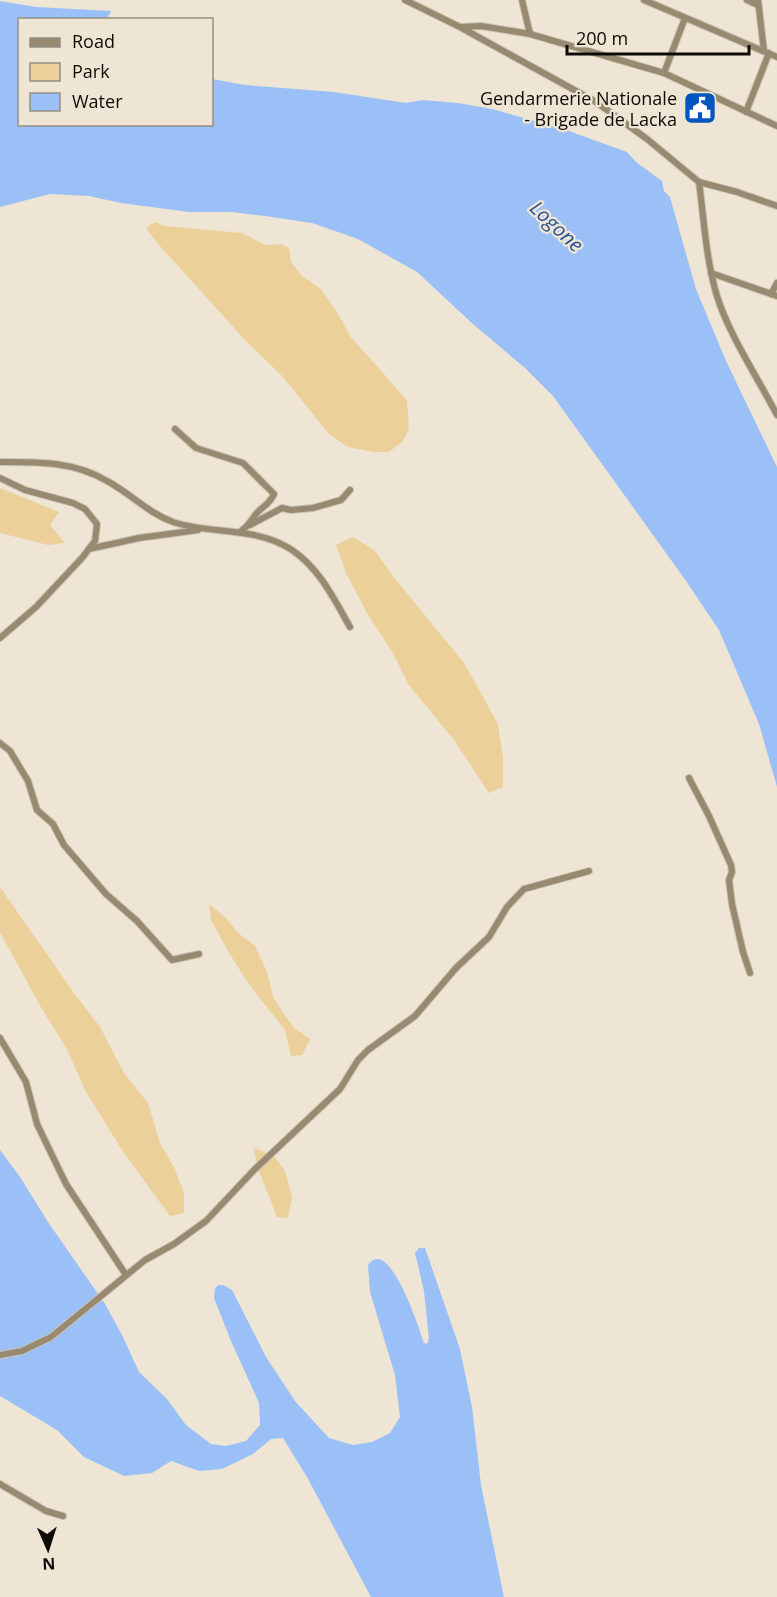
<svg xmlns="http://www.w3.org/2000/svg" width="777" height="1597" viewBox="0 0 777 1597" font-family="'Open Sans',sans-serif">
<style>
.green{fill:#ecd099}
.water{fill:#9bc0f7}
.lines{fill:none;stroke-linecap:round;stroke-linejoin:round}
.minor-casing{stroke:#cac2b3;stroke-width:8}
.minor{stroke:#978a70;stroke-width:6}
.labels{text-anchor:middle;dominant-baseline:central;stroke-width:4.5;stroke-linejoin:round;paint-order:stroke}
.poi-label{font-size:18px;fill:#0e0b06;stroke:#eee5d4;text-anchor:end}
.water-label{font-size:20px;font-style:italic;fill:#265293;stroke:#eee5d4}
</style>
<rect width="100%" height="100%" fill="#eee5d4"/>
<!-- green -->
<g class="green">
<polygon points="155,222 164,226 242,233 265,245 281,244 289,248 291,262 302,276 321,289 337,312 350,336 407,400 409,429 403,441 389,452 373,452 348,447 329,434 283,377 246,341 158,244 146,228"/>
<polygon points="0,488 59,512 50,525 65,543 48,545 0,533"/>
<polygon points="353,537 374,550 396,580 464,663 498,724 503,758 503,787 489,793 454,740 409,685 393,653 367,613 346,573 336,545"/>
<polygon points="0,887 74,993 100,1027 124,1073 148,1103 160,1143 174,1167 184,1193 184,1213 170,1216 120,1147 85,1090 67,1049 43,1011 0,932"/>
<polygon points="209,904 226,918 237,932 255,946 267,972 273,996 283,1013 294,1028 310,1039 302,1055 291,1056 285,1030 251,987 229,953 211,920"/>
<polygon points="254,1148 274,1156 285,1171 292,1197 288,1218 277,1217 257,1166"/>
</g>
<!-- water -->
<g class="water">
<polygon points="0,1 36,7 111,11 107,19 20,20 20,124 212,124 212,79 245,85 334,92 406,103 423,100 458,103 492,109 566,130 627,152 636,162 662,181 664,191 670,197 696,289 726,361 777,467 777,787 759,724 719,630 684,578 553,396 525,368 474,325 417,272 358,239 312,223 265,216 232,212 189,212 121,203 89,196 50,194 0,207"/>
<path d="M0 1150 20 1177 48 1222 105 1304 122 1335 139 1372 167 1399 186 1425 211 1444 226 1446 246 1441 260 1425 259 1403 231 1341 214 1298 215 1289 218 1285H223L232 1290 266 1357 295 1401 329 1438 353 1445 372 1442 390 1433 400 1417 395 1375 370 1292 368 1265C389 1234 420 1331 424 1343L427 1344 429 1339 424 1291 415 1253 419 1248H425L460 1349 472 1407 481 1485 504 1597H371L307 1477 283 1438 271 1439 253 1454 222 1469 199 1471 171 1461 152 1473 124 1476 84 1457 57 1430 0 1396Z"/>
</g>
<g class="lines">
<defs>
<g id="minor">
<path d="M405 0 460 27 596 102 647 139 699 182C704 220 706 260 717 296 729 335 758 378 777 415"/>
<polyline points="522,0 530,34"/>
<polyline points="644,0 777,57"/>
<polyline points="747,0 758,5"/>
<polyline points="758,0 764,51"/>
<polyline points="461,27 481,26 530,34 664,73 777,126"/>
<polyline points="664,73 685,18"/>
<polyline points="746,112 769,53"/>
<polyline points="699,182 737,192 777,206"/>
<polyline points="711,273 777,296"/>
<polyline points="771,294 777,283"/>
<path d="M175 429 196 448 243 463 274 494C269 505 264 505 257 513 250 521 250 525 240 532"/>
<path d="M0 462C37 462 73 461 107 481 130 493 148 513 173 522 212 535 256 526 292 550 320 569 334 599 350 627"/>
<polyline points="0,478 25,490 73,503 85,509 97,524 95,541 82,558 36,607 0,638"/>
<polyline points="250,525 282,508 291,510 313,508 341,500 350,490"/>
<polyline points="89,549 139,538 198,530"/>
<polyline points="0,743 10,751 28,781 37,810 53,824 64,845 106,894 137,921 172,960 199,954"/>
<polyline points="689,778 709,816 731,865 732,872 729,880 732,904 743,952 750,973"/>
<polyline points="0,1038 26,1082 37,1124 66,1184 126,1275"/>
<polyline points="0,1355 22,1351 51,1337 145,1260 174,1244 206,1221 255,1169 340,1089 358,1060 368,1050 415,1016 456,968 489,937 507,907 524,889 589,871"/>
<polyline points="0,1484 46,1511 63,1516"/>
</g>
</defs>
<!-- minor casing -->
<use href="#minor" class="minor-casing"/>
<!-- minor -->
<use href="#minor" class="minor"/>
</g>
<!-- icons -->
<defs>
<symbol id="civic-square" viewBox="-11 -11 22 22"><rect x="-9" y="-9" width="18" height="18" rx="4" fill="#0155bf" stroke="#eee5d4"/><path d="M-.6-6.5H3V-4.5H.6V-3L4-1V1h2V6H-6V1h2V-1L-.6-3ZM-1.2 2.5V6h2.4V2.5Z" fill="#fff"/></symbol>
</defs>
<g fill-rule="evenodd">
<use href="#civic-square" x="681" y="89" width="38" height="38"/>
</g>
<g class="labels">
<!-- poi labels -->
<g class="poi-label">
<text x="677" y="98">Gendarmerie Nationale<tspan x="677" dy="21">- Brigade de Lacka</tspan></text>
</g>
<!-- water labels -->
<g class="water-label">
<text transform="translate(557 226) rotate(43)">Logone</text>
</g>
</g>
<!-- legend -->
<rect x="18" y="18" width="195" height="108" fill="#eee5d4" stroke="#948e82" stroke-width="1.5"/>
<rect x="30" y="38" width="30" height="9" fill="#978a70" stroke="#948e82" stroke-width="1.5"/>
<text x="72" y="48" font-size="18" fill="#0e0b06">Road</text>
<rect x="30" y="63" width="30" height="18" fill="#ecd099" stroke="#948e82" stroke-width="1.5"/>
<text x="72" y="78" font-size="18" fill="#0e0b06">Park</text>
<rect x="30" y="93" width="30" height="18" fill="#9bc0f7" stroke="#948e82" stroke-width="1.5"/>
<text x="72" y="108" font-size="18" fill="#0e0b06">Water</text>
<!-- north arrow -->
<g transform="translate(48 1549) rotate(177)" stroke="#eee5d4" stroke-width="4.5" paint-order="stroke">
<path d="M0-4.5L10 22L0 15L-10 22Z" fill="#0e0b06"/>
<text y="-9" font-size="16" font-weight="bold" text-anchor="middle" fill="#0e0b06">N</text>
</g>
<!-- scale -->
<path d="M567 45v9h182v-9" fill="none" stroke="#0e0b06" stroke-width="3"/>
<text x="576" y="45" font-size="18" fill="#0e0b06" stroke="#eee5d4" stroke-width="4.5" paint-order="stroke">200 m</text>
</svg>
